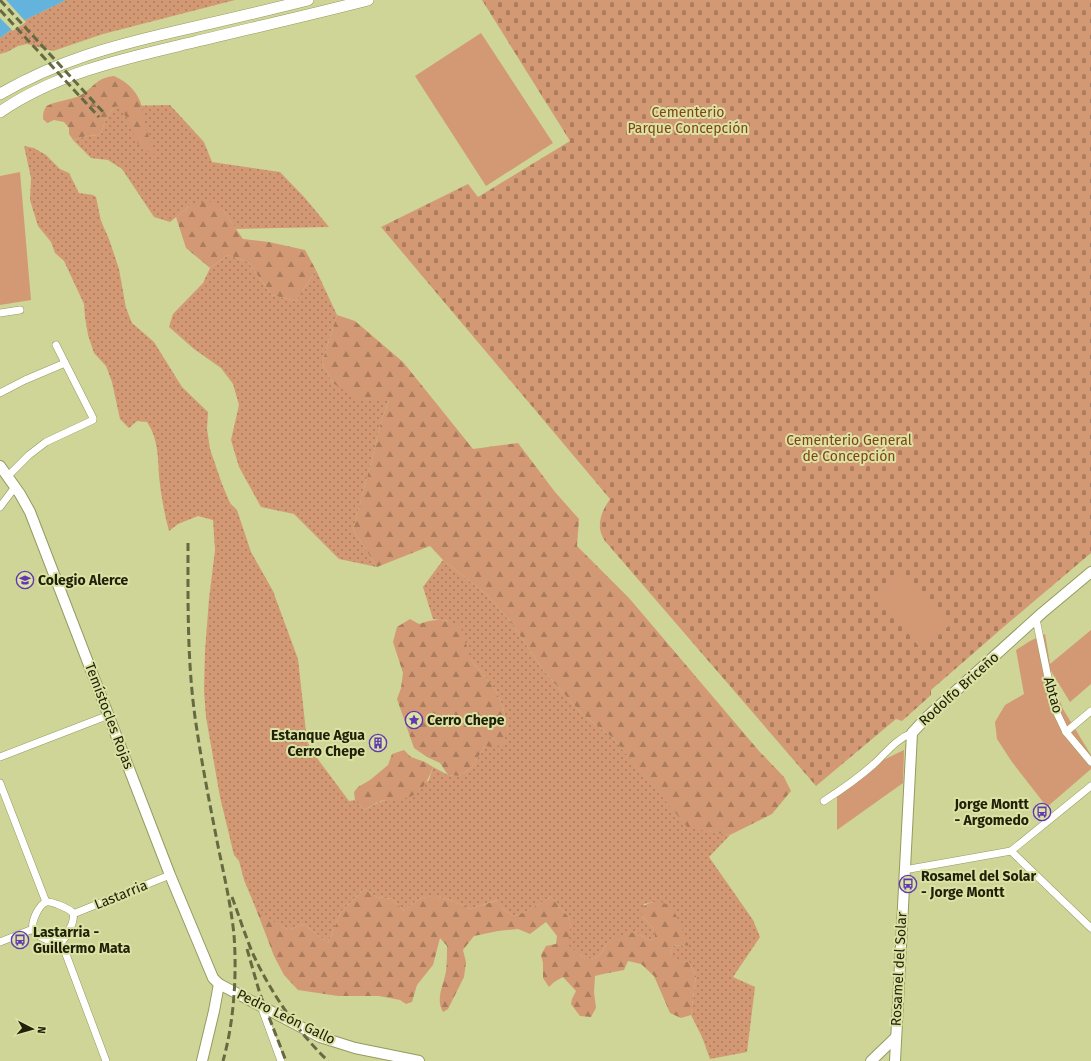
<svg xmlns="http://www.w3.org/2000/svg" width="1091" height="1061" viewBox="0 0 1091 1061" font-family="'Fira Sans',sans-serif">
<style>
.grass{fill:url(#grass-dots)}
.forest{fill:url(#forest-firs)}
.cemetery{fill:url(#cemetery-stones)}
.green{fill:#d39975}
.water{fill:#63b3dc}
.pier{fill:#ced597}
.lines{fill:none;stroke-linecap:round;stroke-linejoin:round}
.street-casing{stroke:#959a5f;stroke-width:8}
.secondary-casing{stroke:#959a5f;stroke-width:12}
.primary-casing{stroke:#959a5f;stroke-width:12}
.street{stroke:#fff;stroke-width:7}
.secondary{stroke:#fff;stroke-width:10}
.primary{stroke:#fff;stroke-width:11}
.rail{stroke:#666942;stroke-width:3;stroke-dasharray:8 4;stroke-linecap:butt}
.labels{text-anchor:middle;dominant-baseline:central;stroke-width:4;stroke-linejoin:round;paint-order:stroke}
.park-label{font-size:14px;fill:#824415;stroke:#dbe2a4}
.poi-label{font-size:14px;font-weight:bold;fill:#202109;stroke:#dbe2a4;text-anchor:start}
.street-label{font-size:14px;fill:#202109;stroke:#dbe2a4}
</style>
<defs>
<pattern id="grass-dots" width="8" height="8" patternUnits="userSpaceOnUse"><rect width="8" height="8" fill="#d39975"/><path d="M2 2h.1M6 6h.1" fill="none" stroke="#ab7c5e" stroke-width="1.8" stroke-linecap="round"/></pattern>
<pattern id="forest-firs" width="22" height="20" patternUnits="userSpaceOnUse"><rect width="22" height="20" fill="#d39975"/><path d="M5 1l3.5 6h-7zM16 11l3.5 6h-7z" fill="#ab7c5e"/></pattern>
<pattern id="cemetery-stones" width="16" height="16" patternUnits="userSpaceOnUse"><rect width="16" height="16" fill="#d39975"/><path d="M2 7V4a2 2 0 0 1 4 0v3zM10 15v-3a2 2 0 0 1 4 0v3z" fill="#ab7c5e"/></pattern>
</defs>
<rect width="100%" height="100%" fill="#ced597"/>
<!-- grass -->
<g class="grass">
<polygon points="66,0 235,0 103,34 53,51 27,44 18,46 7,52 0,54 0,38 23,21"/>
<path d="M170 105 204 142 212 162 280 172 305 198 329 227 236 229 223 210 191 205 170 222 154 217 122 169 108 160 91 158 73 140C78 139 84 136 88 136 94 135 96 136 101 134 104 124 108 111 117 106Z"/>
<path d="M24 146 34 148 46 155 60 169 69 173 79 193 93 195 96 197 101 221 109 239 119 269 126 308 132 323 154 342 182 387 208 412 207 429 210 449 222 484 230 503 237 510 251 552 273 591 298 659 307 741 314 754 349 801 355 800 364 810 379 802 394 798H405L429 780 433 767 448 775 460 776 472 767 485 746 508 730 503 707 495 689 471 660 448 621 433 619 423 587 443 560 486 594 513 625 543 670 581 713 613 738 688 827 730 835 709 857 753 920 760 937 733 977 755 987 747 1052 710 1059 702 1037 691 1015 696 976 689 962 678 961 670 954 673 946 680 945 689 946 681 931 664 904 654 902 644 904 642 917C650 924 655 927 655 939L648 940 635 932 607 943C601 955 599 959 585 959L567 945 571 923 567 915 560 908 552 897C539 903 528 913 514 916L503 909 497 900 470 909C456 901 438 894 422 898 416 900 409 907 404 911L392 899 377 897 364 889 341 912 328 943 304 924 289 930 262 916 256 909 244 880 239 861 234 855 220 797 206 717 204 691 205 651 209 599 215 550 213 520 198 516 178 524 169 531C164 513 161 494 159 476 158 457 158 438 147 422L137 421 129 428 120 419 112 382 106 366 94 353 88 335 85 317 84 304 64 261 55 253 51 242 38 226 30 200 31 178Z"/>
<polygon points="228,255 248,262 272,295 296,301 316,270 337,315 322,363 333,383 389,400 381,422 372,459 353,530 377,567 339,559 294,514 261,507 239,467 231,440 239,405 233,384 221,368 194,349 169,327 173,314 203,283 210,268"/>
</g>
<!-- forest -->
<g class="forest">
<path d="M114 76C128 82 138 92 142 107 143 113 143 119 145 125 148 135 152 145 155 155 138 148 137 144 131 127 129 119 123 112 117 106 108 111 104 124 101 134 96 136 94 135 88 136 84 136 78 139 73 140L69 134V128L64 122 54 120 47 123 43 119C43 115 43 111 46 107 50 102 71 100 79 96 94 88 95 78 114 76Z"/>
<polygon points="209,201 223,210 243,239 269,242 305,250 316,270 296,301 272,295 248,262 228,255 210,268 186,248 176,217 191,205"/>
<polygon points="337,315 355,321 403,362 473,449 518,443 555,492 579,519 577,546 629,598 759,751 784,777 791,791 772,814 730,835 688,828 613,738 581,713 543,670 513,625 486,594 443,560 430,546 377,567 353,530 372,459 381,422 389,400 360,401 333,383 322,363"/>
<path d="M410 619 419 624C436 618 442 619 460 625L471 660 495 689 503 707 508 730 504 742 496 747 485 746 472 767 460 776 448 775 440 763 427 757 414 748 397 699 401 688 403 673 393 642 397 627Z"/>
<path d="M404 750 411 757 425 762 433 767C428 781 421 795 405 798 397 800 389 799 381 801 375 803 370 807 364 810L355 800 354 792 358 787 370 780 388 765 392 754Z"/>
<path d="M364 889 377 897 392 899 404 911C409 907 416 900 422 898 438 894 456 901 470 909L498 900 503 909 514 916C527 913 539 903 552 897L560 908 567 915 571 923 568 945 585 959C599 959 601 955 607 943L625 934 635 932 648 940 655 939C655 927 650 924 642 917L641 909C648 900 664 900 672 908 675 910 686 940 689 946L680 945 673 946 670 954 678 960 689 962 696 976 691 1015 681 1018 670 1013 654 976 641 964 628 961 624 970 603 974 595 976 594 992 596 1008 591 1017 580 1016 571 1004 572 999 576 991 563 977 554 982 549 987 543 978V963L541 955 546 946 556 944 557 936 546 922 530 934 518 929 498 931 474 936 463 950 466 962 464 977 448 1009 443 1012C435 999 444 984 446 971 447 963 447 954 447 946L440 938 433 965 417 985 412 1002 406 1004 400 1000 379 996H338L298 990 284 975 274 956 256 909 263 916 289 930 304 924 328 943 341 912Z"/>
</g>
<!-- cemetery -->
<path class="cemetery" d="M482 0H1091V553L1007 624 931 690V695L902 721 896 719 816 786 605 541C595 527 601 512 610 499L381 227 468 184 478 197 570 141Z"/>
<!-- green -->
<g class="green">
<polygon points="481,33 553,143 486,186 415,76"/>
<polygon points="20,172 31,300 0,305 0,176"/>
<polygon points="904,573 951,624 922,650 876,596"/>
<polygon points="1091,630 1091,684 1070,702 1051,671 1052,681 1063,709 1091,755 1091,769 1047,807 1012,762 997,739 995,722 1005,705 1024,694 1016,650 1030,641 1045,634 1050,664"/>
<polygon points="904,750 903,783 837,830 837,793 873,765"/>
</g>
<!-- water -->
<polygon class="water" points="0,0 66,0 23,21 0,38"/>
<!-- pier -->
<polygon class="pier" points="0,0 6,0 26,22 13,31 0,18"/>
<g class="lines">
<defs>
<g id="street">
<polyline points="0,313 20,310"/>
<polyline points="0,393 25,380 65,363"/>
<polyline points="8,476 29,455 46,442 93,420 93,418 56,345"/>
<polyline points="0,507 15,487"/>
<polyline points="1036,619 1054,707 1066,732 1091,762"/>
<polyline points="1066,732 1091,711"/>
<polyline points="0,757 109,715"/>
<polyline points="0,783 46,902"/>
<path d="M824 801C841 790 858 778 874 764 886 753 896 739 912 733"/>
<polyline points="1011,851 1091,928"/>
<polyline points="904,870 1011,851 1091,786"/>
<path d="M46 902C51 901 68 908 72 912 75 915 73 920 72 924 69 929 67 936 63 940 56 945 35 937 33 929 31 921 39 905 46 902Z"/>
<polyline points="73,914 170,875"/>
<polyline points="61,941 106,1061"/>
<polyline points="0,942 33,929"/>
<polyline points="261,1006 281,1061"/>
</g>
<g id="secondary">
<polyline points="0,466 20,494 30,512 170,875 213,978 219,984 320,1037 355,1048 419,1061"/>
<polyline points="202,1061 214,1011 219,984"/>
<polyline points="871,1061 896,1037"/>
<polyline points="895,1061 912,733 927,717 1042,613 1091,572"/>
</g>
<g id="primary">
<path d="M0 94C59 60 112 46 177 31 221 21 264 11 308 0"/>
<path d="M0 112C58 72 127 58 194 42 252 28 310 15 368 0"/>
</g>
</defs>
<!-- street casing -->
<use href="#street" class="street-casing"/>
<!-- secondary casing -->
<use href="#secondary" class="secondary-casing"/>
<!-- primary casing -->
<use href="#primary" class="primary-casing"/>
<!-- street -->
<use href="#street" class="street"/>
<!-- secondary -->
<use href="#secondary" class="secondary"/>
<!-- primary -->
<use href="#primary" class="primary"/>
<!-- rail -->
<g class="rail">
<polyline points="0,0 104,113"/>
<polyline points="0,10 99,117"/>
<path d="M188 543C188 603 187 664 196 724 202 765 210 805 218 846 224 875 231 905 234 935 237 975 234 1022 223 1061"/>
<path d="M232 897C239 916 245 935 253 954 271 993 297 1031 328 1061"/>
<polyline points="247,949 260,994 286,1061"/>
</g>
</g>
<!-- icons -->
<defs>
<symbol id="school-ring" viewBox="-11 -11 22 22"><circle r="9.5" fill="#dbe2a4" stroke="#6039b1" stroke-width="1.5"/><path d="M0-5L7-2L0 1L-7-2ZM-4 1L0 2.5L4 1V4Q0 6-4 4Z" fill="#6039b1"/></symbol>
<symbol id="sight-ring" viewBox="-11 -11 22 22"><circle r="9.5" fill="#dbe2a4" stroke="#6039b1" stroke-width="1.5"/><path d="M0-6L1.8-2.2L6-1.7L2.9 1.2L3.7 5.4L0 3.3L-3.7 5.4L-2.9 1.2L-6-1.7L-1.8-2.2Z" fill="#6039b1"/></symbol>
<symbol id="building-ring" viewBox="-11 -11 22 22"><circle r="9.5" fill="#dbe2a4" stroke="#6039b1" stroke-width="1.5"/><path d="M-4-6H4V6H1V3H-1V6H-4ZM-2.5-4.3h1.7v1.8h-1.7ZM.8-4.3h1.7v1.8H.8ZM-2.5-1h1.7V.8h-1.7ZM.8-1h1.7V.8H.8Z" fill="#6039b1"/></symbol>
<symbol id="bus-ring" viewBox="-11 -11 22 22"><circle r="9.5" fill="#dbe2a4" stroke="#6039b1" stroke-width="1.5"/><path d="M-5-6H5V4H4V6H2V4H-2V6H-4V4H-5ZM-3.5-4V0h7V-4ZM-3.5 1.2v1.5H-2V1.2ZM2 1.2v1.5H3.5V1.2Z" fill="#6039b1"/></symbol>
</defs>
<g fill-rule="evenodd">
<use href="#school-ring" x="15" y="570" width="20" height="20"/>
<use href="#sight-ring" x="404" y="710" width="20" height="20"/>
<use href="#building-ring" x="368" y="733" width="20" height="20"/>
<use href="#bus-ring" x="1032" y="802" width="20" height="20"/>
<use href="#bus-ring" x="898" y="874" width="20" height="20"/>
<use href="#bus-ring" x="10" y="930" width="20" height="20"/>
</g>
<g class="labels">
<!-- park labels -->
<g class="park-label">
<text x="688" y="112">Cementerio<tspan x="688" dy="16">Parque Concepción</tspan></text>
<text x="849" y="440">Cementerio General<tspan x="849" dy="16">de Concepción</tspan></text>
</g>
<!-- poi labels -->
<g class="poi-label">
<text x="38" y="580">Colegio Alerce</text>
<text x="427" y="720">Cerro Chepe</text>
<text x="365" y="735" text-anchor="end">Estanque Agua<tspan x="365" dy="16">Cerro Chepe</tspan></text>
<text x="1029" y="804" text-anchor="end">Jorge Montt<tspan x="1029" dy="16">- Argomedo</tspan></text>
<text x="921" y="876">Rosamel del Solar<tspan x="921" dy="16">- Jorge Montt</tspan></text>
<text x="33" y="932">Lastarria -<tspan x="33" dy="16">Guillermo Mata</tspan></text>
</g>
<!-- street labels -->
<g class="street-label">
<text transform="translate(959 689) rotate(-42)">Rodolfo Briceño</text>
<text transform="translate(1053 695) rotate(74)">Abtao</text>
<text transform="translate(109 716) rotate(69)">Temístocles Rojas</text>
<text transform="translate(121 895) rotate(-22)">Lastarria</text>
<text transform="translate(899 969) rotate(-87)">Rosamel del Solar</text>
<text transform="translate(286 1017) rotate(26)">Pedro León Gallo</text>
</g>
</g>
<!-- north arrow -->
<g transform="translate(32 1029) rotate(96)" stroke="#dbe2a4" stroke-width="3" paint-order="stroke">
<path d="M0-3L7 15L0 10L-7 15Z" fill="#202109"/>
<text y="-6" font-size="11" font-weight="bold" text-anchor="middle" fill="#202109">N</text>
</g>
</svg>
